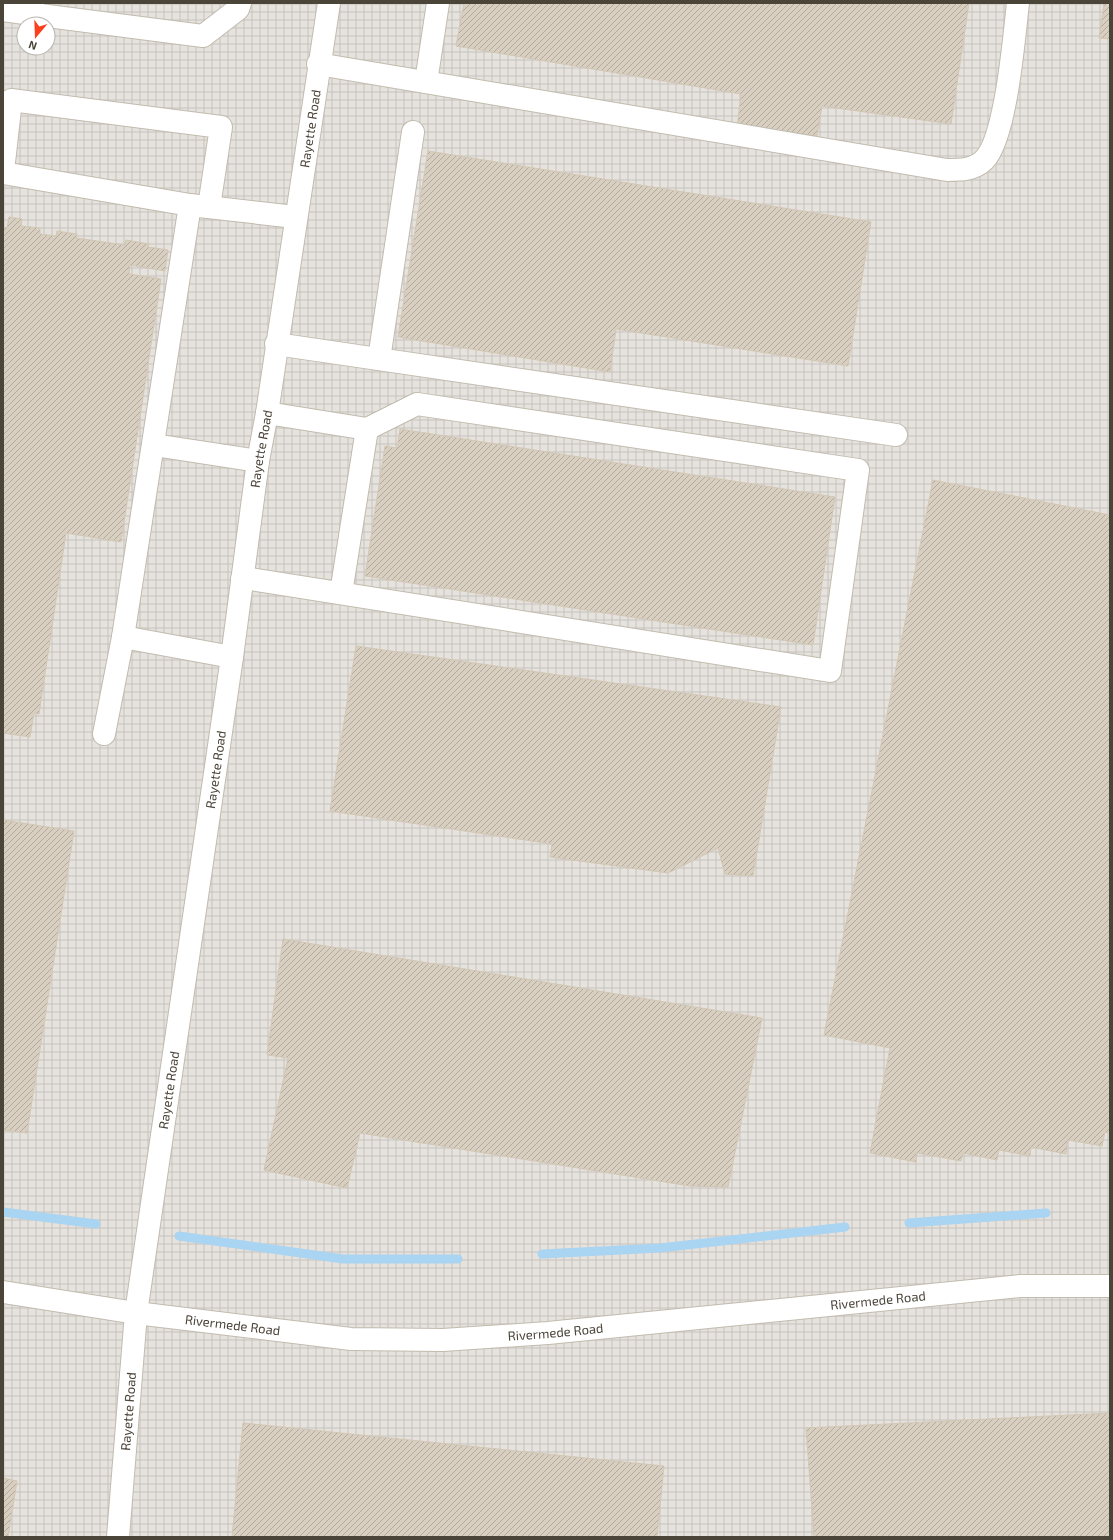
<svg xmlns="http://www.w3.org/2000/svg" width="1113" height="1540" viewBox="0 0 1113 1540" font-family="'Exo 2',sans-serif">
<style>
.industrial{fill:url(#industrial-grid);fill-rule:evenodd}
.lines{fill:none;stroke-linecap:round;stroke-linejoin:round}
.stream{stroke:#a9d4f2;stroke-width:9}
.building{fill:url(#building-hatch);stroke:#d3c7b4}
.minor-casing{stroke:#c2bbae;stroke-width:24}
.minor{stroke:#fff;stroke-width:22}
.labels{text-anchor:middle;dominant-baseline:central;stroke-width:3.5;stroke-linejoin:round;paint-order:stroke}
.street-label{font-size:13px;fill:#4b4439;stroke:#fff}
</style>
<defs>
<pattern id="industrial-grid" width="8" height="8" patternUnits="userSpaceOnUse"><rect width="8" height="8" fill="#e6e2dd"/><path d="M0 4h8M4 0v8" fill="none" stroke="#c7c3be"/></pattern>
<pattern id="building-hatch" width="6" height="6" patternUnits="userSpaceOnUse"><rect width="6" height="6" fill="#d8cfc1"/><path d="M-1 1l2-2M0 6l6-6M5 7l2-2" fill="none" stroke="#b1aa9e"/></pattern>
</defs>
<rect width="100%" height="100%" fill="#f6f3ec"/>
<!-- industrial -->
<path class="industrial" d="M3 3H1110V1537H3ZM24 24H48V48H24Z"/>
<g class="lines">
<!-- stream -->
<g class="stream">
<polyline points="3,1212 96,1224"/>
<polyline points="909,1223 1046,1213"/>
<polyline points="179,1236 343,1259 458,1259"/>
<polyline points="542,1254 660,1248 845,1227"/>
</g>
</g>
<!-- building -->
<g class="building">
<polygon points="464,3 969,3 951,124 822,106 817,136 737,128 741,94 456,46"/>
<polygon points="1104,3 1110,3 1110,39 1099,38"/>
<polygon points="428,151 871,222 848,366 616,329 610,372 398,337"/>
<polygon points="9,217 22,219 21,226 40,228 40,234 56,236 57,231 77,234 76,238 125,245 126,240 149,244 148,247 168,250 165,271 130,265 129,274 161,279 121,542 66,533 39,714 34,713 30,737 3,733 3,227 7,228"/>
<polygon points="400,429 835,497 813,645 365,576 385,446 397,448"/>
<polygon points="933,480 1110,515 1110,1133 1105,1132 1102,1146 1068,1140 1066,1154 1031,1147 1030,1156 999,1150 997,1160 963,1153 961,1161 917,1153 916,1162 870,1153 890,1048 824,1035"/>
<polygon points="356,646 781,707 753,876 725,874 718,848 668,873 550,857 552,844 330,811"/>
<polygon points="3,820 74,831 27,1133 3,1130"/>
<polygon points="283,939 762,1018 728,1187 690,1186 360,1133 347,1188 264,1170 288,1058 267,1055"/>
<polygon points="1110,1413 1110,1537 814,1537 806,1428"/>
<polygon points="243,1423 664,1466 657,1537 232,1537"/>
<polygon points="3,1478 17,1481 8,1537 3,1537"/>
</g>
<g class="lines">
<defs>
<g id="minor">
<polyline points="33,3 32,14 203,36 238,9 240,3"/>
<polyline points="3,10 32,14"/>
<path d="M318 64 947 170C961 170 974 170 984 160 1006 139 1014 37 1018 3"/>
<polyline points="426,82 438,3"/>
<polyline points="3,171 11,100 221,127 209,207"/>
<polyline points="3,173 190,205 295,217"/>
<polyline points="276,344 896,435"/>
<polyline points="379,359 413,132"/>
<polyline points="267,413 367,429"/>
<polyline points="154,445 258,461"/>
<polyline points="242,579 244,578 830,671 858,470 417,404 367,429 341,593"/>
<polyline points="123,637 232,657"/>
<polyline points="104,734 123,637 190,205"/>
<path id="s1" d="M3 1292 136 1313 351 1339 443 1340 548 1333 1020 1286H1110"/>
<path id="s2" d="M118 1537 136 1313 232 657 258 461 267 413 329 3"/>
</g>
</defs>
<!-- minor casing -->
<use href="#minor" class="minor-casing"/>
<!-- minor -->
<use href="#minor" class="minor"/>
</g>
<g class="labels">
<!-- street labels -->
<g class="street-label">
<text stroke="none"><textPath href="#s2" startOffset="1422">Rayette Road</textPath></text>
<text stroke="none"><textPath href="#s2" startOffset="1098">Rayette Road</textPath></text>
<text stroke="none"><textPath href="#s2" startOffset="774">Rayette Road</textPath></text>
<text stroke="none"><textPath href="#s2" startOffset="450">Rayette Road</textPath></text>
<text stroke="none"><textPath href="#s1" startOffset="880">Rivermede Road</textPath></text>
<text stroke="none"><textPath href="#s1" startOffset="232">Rivermede Road</textPath></text>
<text stroke="none"><textPath href="#s1" startOffset="556">Rivermede Road</textPath></text>
<text stroke="none"><textPath href="#s2" startOffset="126">Rayette Road</textPath></text>
</g>
</g>
<!-- border -->
<rect width="1113" height="1540" fill="none" stroke="#4b4439" stroke-width="8"/>
<!-- north arrow -->
<g transform="translate(36 36) rotate(199)"><circle r="19" fill="#ffffff" stroke="#b7b4b0"/>
<path d="M0-3L7 15L0 10L-7 15Z" fill="#fc3f1d"/>
<text y="-6" font-size="11" font-weight="bold" text-anchor="middle" fill="#4b4439">N</text>
</g>
</svg>
